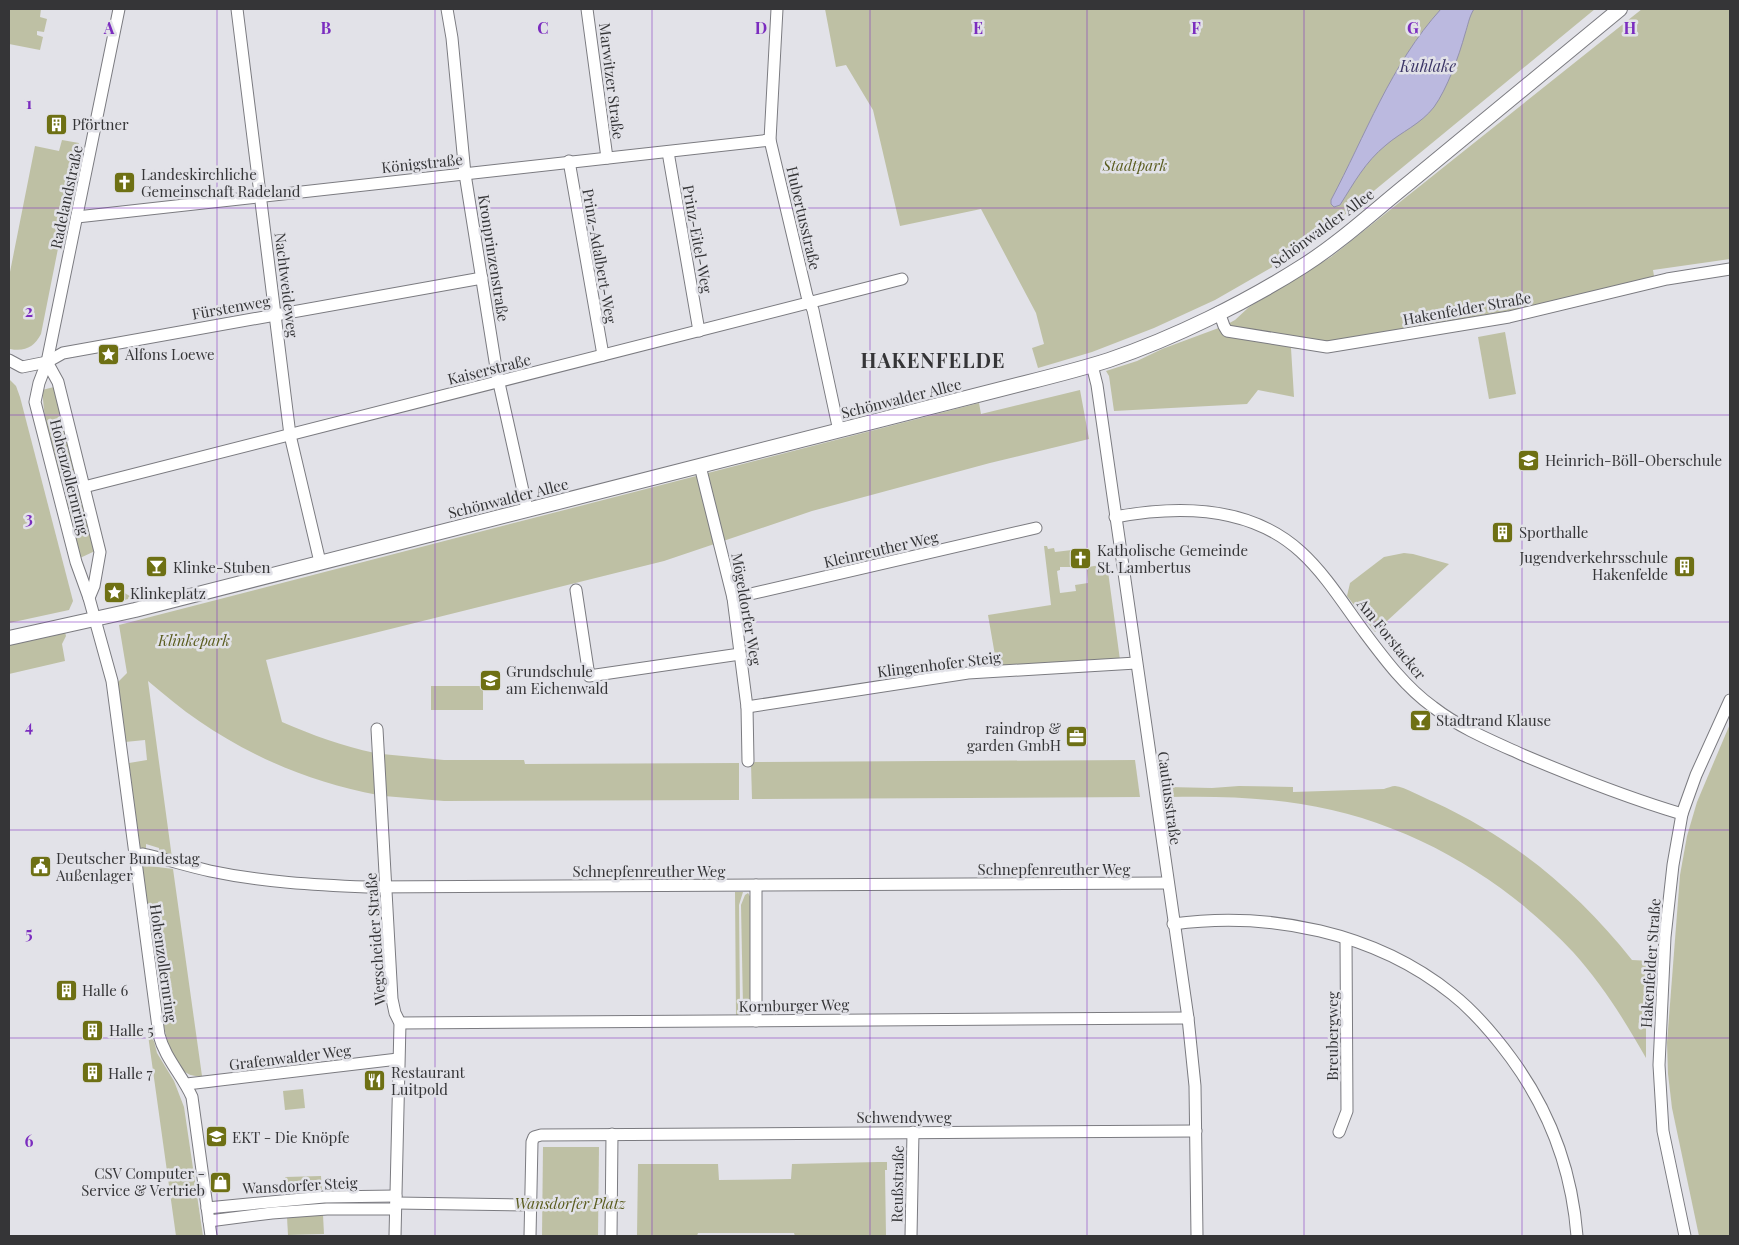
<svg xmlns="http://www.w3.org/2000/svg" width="1739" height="1245" viewBox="0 0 1739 1245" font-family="'Playfair Display',serif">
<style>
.green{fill:#bec0a4}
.water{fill:#bbb9df;stroke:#9391ad}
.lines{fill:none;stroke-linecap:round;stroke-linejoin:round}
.minor-casing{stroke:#7b7b80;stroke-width:13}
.major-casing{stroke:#7b7b80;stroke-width:16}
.minor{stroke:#fff;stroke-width:11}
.major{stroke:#fff;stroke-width:14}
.grid{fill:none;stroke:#7b2cbf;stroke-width:1;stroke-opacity:0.55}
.labels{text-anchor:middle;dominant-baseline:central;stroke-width:5;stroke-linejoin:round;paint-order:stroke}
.street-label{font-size:15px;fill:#353537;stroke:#e2e2e8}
.poi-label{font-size:15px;fill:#353537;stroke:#e2e2e8;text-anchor:start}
.park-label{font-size:15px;font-style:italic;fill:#5a5c1e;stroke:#e2e2e8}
.water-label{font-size:16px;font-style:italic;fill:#3c3667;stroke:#e2e2e8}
.district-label{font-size:20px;font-weight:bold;letter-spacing:1px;fill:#353537;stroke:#e2e2e8}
.grid-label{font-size:16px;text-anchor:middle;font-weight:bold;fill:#7b2cbf;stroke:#e2e2e8;stroke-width:5;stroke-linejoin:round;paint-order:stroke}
</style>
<rect width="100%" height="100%" fill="#e2e2e8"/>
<!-- green -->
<g class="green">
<polygon points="9,9 41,9 40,17 47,19 44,32 37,31 37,35 43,37 40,50 9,44"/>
<polygon points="825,9 1595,9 1302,250 1215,300 1154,328 1092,352 1038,368 1032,348 1044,344 1036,313 981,209 900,226 873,110 846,65 836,67"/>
<polygon points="1642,9 1730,9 1730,259 1653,270 1654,276 1508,313 1318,343 1317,351 1291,348 1294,397 1258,390 1247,404 1114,411 1109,376 1106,371 1137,361 1162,349 1224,326 1235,320 1249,307 1331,257"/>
<path d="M62 140 79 143 41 334C34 347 25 352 10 349L9 277 35 146 59 151Z"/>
<polygon points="1505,332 1516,394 1489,399 1478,337"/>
<polygon points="9,379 16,386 20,397 73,601 69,610 9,623"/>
<polygon points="54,387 75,470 59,473 45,419 42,390"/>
<path d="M1080 390 1089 439 990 463 812 511 664 561 266 660 282 722C312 735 342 746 375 753L378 795C313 783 253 758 199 721 181 709 165 695 148 681L172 858 160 855 159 848 146 844V850L140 847 129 763 147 760 145 740 125 742 116 684 127 673 119 625 979 403 981 414Z"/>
<polygon points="81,495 95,551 80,558 65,499"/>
<polygon points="1044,546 1047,546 1048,549 1054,548 1055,552 1072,550 1074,567 1060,567 1060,570 1057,571 1060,593 1076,591 1075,585 1088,583 1087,570 1088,570 1088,567 1107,564 1120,660 997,667 988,615 1051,605"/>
<polygon points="1404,553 1413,554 1449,564 1375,632 1347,596 1350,583 1384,557"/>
<polygon points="113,586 133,598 114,602 113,601"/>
<polygon points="65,632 66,636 62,644 65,661 9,674 9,645"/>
<rect x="431" y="686" width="52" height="24"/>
<polygon points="1730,724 1730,1236 1699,1236 1672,1108 1668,1074 1667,1043 1680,875 1687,836 1697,802"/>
<polygon points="382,754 444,760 524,760 525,764 739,763 739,800 444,801 384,796"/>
<polygon points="1135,760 1140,797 752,799 751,764 755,762"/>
<path d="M1239 786 1293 787V792L1384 789C1387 788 1392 786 1395 786 1405 787 1424 798 1434 802 1513 838 1578 892 1632 960L1651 961 1646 1023V1058C1625 1021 1602 984 1573 952 1502 876 1405 820 1301 804 1257 797 1214 796 1169 797L1168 787 1212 788Z"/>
<path d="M144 860H149L150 866 173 869 202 1076C170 1080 164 1029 161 1005L169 1004 160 936 151 937 142 867Z"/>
<polygon points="735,892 743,892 739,905 740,1007 742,1015 736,1015"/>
<polygon points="748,893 751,898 753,1011 747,1017 743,1007 741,905 745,895"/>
<polygon points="148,1035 154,1041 157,1053 174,1081 184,1107 203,1236 176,1236"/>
<polygon points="303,1089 305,1108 285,1110 283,1091"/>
<polygon points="543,1147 599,1147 598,1236 542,1236"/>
<polygon points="878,1162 887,1162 887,1170 885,1170 886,1236 795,1236 794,1233 698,1233 697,1236 637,1236 638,1164 718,1164 719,1180 791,1179 792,1164"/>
<polygon points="321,1176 322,1190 285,1191 285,1177"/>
<polygon points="323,1215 324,1234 288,1235 287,1217"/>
</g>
<!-- water -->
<path class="water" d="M1441 9H1474C1469 17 1468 25 1465 34 1459 56 1447 89 1434 107 1421 124 1401 132 1386 145 1365 162 1354 183 1340 205L1334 207 1331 204V200C1365 136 1391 64 1441 9Z"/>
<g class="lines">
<defs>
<g id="minor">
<path d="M119 9 47 362 39 383 35 402 76 562 89 598 112 681 159 1035C165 1058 182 1075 192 1097L211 1236"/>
<polyline points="237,9 290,435 320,562"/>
<polyline points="447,9 452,38 465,174 497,374 527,509"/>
<polyline points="587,9 607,158"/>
<polyline points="777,9 770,140 807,296 813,310 839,431"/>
<polyline points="668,152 699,331"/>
<polyline points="569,161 603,355"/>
<polyline points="77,217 770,140"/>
<polyline points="1219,312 1224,326 1227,331 1327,347 1509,317 1667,279 1730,269"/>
<polyline points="9,360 22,367 47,362 63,353 482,278"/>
<polyline points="47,362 58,382 100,552 94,586 89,598"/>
<polyline points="1092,365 1097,385 1188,1018 1195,1086 1197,1236"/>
<polyline points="700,466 733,598 747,707 748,761"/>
<polyline points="84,487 902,279"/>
<path d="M1115 517C1179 505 1251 506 1301 552 1325 574 1343 603 1362 629 1383 657 1404 686 1433 707 1460 728 1492 741 1523 755 1575 777 1628 798 1682 814"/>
<polyline points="576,590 589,676 740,654"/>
<polyline points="733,598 1036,528"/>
<polyline points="747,707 968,673 1136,663"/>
<polyline points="377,729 392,999 395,1013 400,1023 395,1236"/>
<path d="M135 855 143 854C166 859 188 866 210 871 262 882 314 885 367 887L1167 883"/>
<polyline points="756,885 756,1021"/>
<path d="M1173 924C1269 911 1375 932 1452 994 1475 1012 1494 1035 1511 1058 1550 1111 1572 1171 1577 1236"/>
<polyline points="400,1023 1188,1018"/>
<polyline points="187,1084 398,1059"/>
<polyline points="1339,1132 1347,1111 1346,939"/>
<polyline points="396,1203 531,1205"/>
<polyline points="207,1208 324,1197 396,1196"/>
<polyline points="209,1221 272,1213 327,1209 395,1209"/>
<polyline points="530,1236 532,1142 534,1137 541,1135 1196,1131"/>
<polyline points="611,1236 612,1134"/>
<polyline points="911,1236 913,1132"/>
<polyline points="1685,1236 1663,1131 1659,1065 1665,937 1673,865 1682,814 1696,775 1730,700"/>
</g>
<path id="major" d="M9 638 135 610 1025 383C1053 376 1081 369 1109 360 1174 338 1245 303 1303 266 1341 242 1375 210 1410 182 1480 125 1550 67 1620 9"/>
</defs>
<!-- minor casing -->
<use href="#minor" class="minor-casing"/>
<!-- major casing -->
<use href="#major" class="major-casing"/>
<!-- minor -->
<use href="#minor" class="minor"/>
<!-- major -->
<use href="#major" class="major"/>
</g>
<!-- grid -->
<path class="grid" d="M217 9V1236M435 9V1236M652 9V1236M870 9V1236M1087 9V1236M1304 9V1236M1522 9V1236M9 208H1730M9 415H1730M9 622H1730M9 830H1730M9 1038H1730"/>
<!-- icons -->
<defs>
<symbol id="building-square" viewBox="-11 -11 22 22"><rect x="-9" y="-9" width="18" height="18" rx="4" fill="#6e7014" stroke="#e2e2e8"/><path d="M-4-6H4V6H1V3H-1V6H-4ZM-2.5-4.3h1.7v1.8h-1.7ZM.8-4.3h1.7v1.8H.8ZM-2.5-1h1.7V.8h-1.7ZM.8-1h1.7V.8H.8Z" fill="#fff"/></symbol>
<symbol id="church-square" viewBox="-11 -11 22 22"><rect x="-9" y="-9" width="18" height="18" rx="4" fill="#6e7014" stroke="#e2e2e8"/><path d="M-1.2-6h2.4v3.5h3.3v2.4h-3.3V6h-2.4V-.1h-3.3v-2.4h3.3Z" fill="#fff"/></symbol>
<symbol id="sight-square" viewBox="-11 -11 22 22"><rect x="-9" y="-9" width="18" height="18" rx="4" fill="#6e7014" stroke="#e2e2e8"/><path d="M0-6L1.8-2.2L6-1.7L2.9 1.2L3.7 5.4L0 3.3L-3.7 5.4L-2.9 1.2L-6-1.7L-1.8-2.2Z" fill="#fff"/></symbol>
<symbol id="school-square" viewBox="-11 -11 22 22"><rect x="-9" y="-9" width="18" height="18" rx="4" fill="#6e7014" stroke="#e2e2e8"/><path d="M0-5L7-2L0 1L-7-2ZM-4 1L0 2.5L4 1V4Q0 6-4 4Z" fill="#fff"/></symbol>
<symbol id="bar-square" viewBox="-11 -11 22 22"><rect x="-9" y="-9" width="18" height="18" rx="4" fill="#6e7014" stroke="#e2e2e8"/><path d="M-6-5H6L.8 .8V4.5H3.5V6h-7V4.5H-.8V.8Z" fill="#fff"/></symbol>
<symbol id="office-square" viewBox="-11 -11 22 22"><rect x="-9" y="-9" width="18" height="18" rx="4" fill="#6e7014" stroke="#e2e2e8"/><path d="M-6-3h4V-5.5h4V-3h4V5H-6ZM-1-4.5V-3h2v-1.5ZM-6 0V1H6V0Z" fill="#fff"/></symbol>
<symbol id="civic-square" viewBox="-11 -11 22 22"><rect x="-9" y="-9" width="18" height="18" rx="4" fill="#6e7014" stroke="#e2e2e8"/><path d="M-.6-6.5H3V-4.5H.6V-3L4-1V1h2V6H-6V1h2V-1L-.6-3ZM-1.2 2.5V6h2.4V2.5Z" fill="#fff"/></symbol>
<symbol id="restaurant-square" viewBox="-11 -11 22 22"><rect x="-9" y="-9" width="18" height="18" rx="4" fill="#6e7014" stroke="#e2e2e8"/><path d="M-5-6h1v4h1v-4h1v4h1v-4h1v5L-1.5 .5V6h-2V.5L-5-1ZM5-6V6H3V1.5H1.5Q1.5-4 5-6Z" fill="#fff"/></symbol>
<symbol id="shop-square" viewBox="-11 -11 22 22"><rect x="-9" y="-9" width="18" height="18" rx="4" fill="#6e7014" stroke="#e2e2e8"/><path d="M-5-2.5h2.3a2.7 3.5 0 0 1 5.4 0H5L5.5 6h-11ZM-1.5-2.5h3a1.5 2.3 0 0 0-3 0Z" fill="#fff"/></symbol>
</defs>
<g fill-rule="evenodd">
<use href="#building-square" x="44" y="112" width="25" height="25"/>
<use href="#church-square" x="112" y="170" width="25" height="25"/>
<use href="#sight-square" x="96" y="342" width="25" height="25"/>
<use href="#school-square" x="1516" y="448" width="25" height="25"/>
<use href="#building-square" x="1490" y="520" width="25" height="25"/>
<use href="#church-square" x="1068" y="546" width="25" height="25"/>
<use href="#building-square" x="1672" y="554" width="25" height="25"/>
<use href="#bar-square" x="144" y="554" width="25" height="25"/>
<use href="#sight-square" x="102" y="580" width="25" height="25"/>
<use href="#school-square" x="478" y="668" width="25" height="25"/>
<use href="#bar-square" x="1408" y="708" width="25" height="25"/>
<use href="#office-square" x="1064" y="724" width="25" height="25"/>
<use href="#civic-square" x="28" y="854" width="25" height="25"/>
<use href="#building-square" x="54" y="978" width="25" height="25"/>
<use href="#building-square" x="80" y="1018" width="25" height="25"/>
<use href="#building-square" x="80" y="1060" width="25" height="25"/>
<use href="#restaurant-square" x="362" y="1068" width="25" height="25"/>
<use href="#school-square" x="204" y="1124" width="25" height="25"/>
<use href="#shop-square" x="208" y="1170" width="25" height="25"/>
</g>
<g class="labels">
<!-- street labels -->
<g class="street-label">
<text transform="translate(612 81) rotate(83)">Marwitzer Straße</text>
<text transform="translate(422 163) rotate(-6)">Königstraße</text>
<text transform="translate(66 197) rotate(-78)">Radelandstraße</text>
<text transform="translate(804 218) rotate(77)">Hubertusstraße</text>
<text transform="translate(1322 228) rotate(-36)">Schönwalder Allee</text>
<text transform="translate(698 239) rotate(80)">Prinz-Eitel-Weg</text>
<text transform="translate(600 256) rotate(80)">Prinz-Adalbert-Weg</text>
<text transform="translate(494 258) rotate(81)">Kronprinzenstraße</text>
<text transform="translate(287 285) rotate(83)">Nachtweideweg</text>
<text transform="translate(231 307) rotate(-10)">Fürstenweg</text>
<text transform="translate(1467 308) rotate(-10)">Hakenfelder Straße</text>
<text transform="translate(489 369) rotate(-14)">Kaiserstraße</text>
<text transform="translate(901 398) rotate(-14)">Schönwalder Allee</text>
<text transform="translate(70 477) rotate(76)">Hohenzollernring</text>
<text transform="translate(508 498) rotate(-14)">Schönwalder Allee</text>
<text transform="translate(881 549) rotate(-13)">Kleinreuther Weg</text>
<text transform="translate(747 609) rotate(80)">Mögeldorfer Weg</text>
<text transform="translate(1392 639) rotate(51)">Am Forstacker</text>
<text transform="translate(939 664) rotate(-7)">Klingenhofer Steig</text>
<text transform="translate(1170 798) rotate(82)">Cautiusstraße</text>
<text x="1054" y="869">Schnepfenreuther Weg</text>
<text x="649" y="871">Schnepfenreuther Weg</text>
<text transform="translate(375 939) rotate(-94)">Wegscheider Straße</text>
<text transform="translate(164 963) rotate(82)">Hohenzollernring</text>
<text transform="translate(1650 963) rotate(-86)">Hakenfelder Straße</text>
<text transform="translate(794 1005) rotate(-1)">Kornburger Weg</text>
<text transform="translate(1332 1036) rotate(-90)">Breubergweg</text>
<text transform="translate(290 1057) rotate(-7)">Grafenwalder Weg</text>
<text x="904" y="1117">Schwendyweg</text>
<text transform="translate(897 1184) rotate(-89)">Reußstraße</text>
<text transform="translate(300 1185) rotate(-3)">Wansdorfer Steig</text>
</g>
<!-- poi labels -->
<g class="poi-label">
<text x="72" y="124">Pförtner</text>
<text x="141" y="174">Landeskirchliche<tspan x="141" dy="17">Gemeinschaft Radeland</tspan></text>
<text x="125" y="354">Alfons Loewe</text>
<text x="1545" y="460">Heinrich-Böll-Oberschule</text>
<text x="1519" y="532">Sporthalle</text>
<text x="1097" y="550">Katholische Gemeinde<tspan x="1097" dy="17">St. Lambertus</tspan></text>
<text x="1668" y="557" text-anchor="end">Jugendverkehrsschule<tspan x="1668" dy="17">Hakenfelde</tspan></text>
<text x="173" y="567">Klinke-Stuben</text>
<text x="130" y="593">Klinkeplatz</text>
<text x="506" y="671">Grundschule<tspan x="506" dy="17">am Eichenwald</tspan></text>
<text x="1436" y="720">Stadtrand Klause</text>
<text x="1061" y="728" text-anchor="end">raindrop &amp;<tspan x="1061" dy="17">garden GmbH</tspan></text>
<text x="56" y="858">Deutscher Bundestag<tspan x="56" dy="17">Außenlager</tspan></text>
<text x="82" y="990">Halle 6</text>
<text x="109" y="1030">Halle 5</text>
<text x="391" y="1072">Restaurant<tspan x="391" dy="17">Luitpold</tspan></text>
<text x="108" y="1073">Halle 7</text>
<text x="232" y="1137">EKT - Die Knöpfe</text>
<text x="205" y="1173" text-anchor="end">CSV Computer -<tspan x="205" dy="17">Service &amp; Vertrieb</tspan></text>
</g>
<!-- park labels -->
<g class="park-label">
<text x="1135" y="165">Stadtpark</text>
<text x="194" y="640">Klinkepark</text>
<text x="570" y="1203">Wansdorfer Platz</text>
</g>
<!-- water labels -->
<g class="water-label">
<text x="1428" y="65">Kuhlake</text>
</g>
<!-- district labels -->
<g class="district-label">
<text x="933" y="359">HAKENFELDE</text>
</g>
</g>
<g class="grid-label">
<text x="109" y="34">A</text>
<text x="326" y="34">B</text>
<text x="543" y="34">C</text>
<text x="761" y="34">D</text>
<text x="978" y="34">E</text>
<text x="1196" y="34">F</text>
<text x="1413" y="34">G</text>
<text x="1630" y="34">H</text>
<text x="29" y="109">1</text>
<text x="29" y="317">2</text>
<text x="29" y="524">3</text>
<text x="29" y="732">4</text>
<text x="29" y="939">5</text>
<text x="29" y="1147">6</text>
</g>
<!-- border -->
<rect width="1739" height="1245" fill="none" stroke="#353537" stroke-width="20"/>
</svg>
